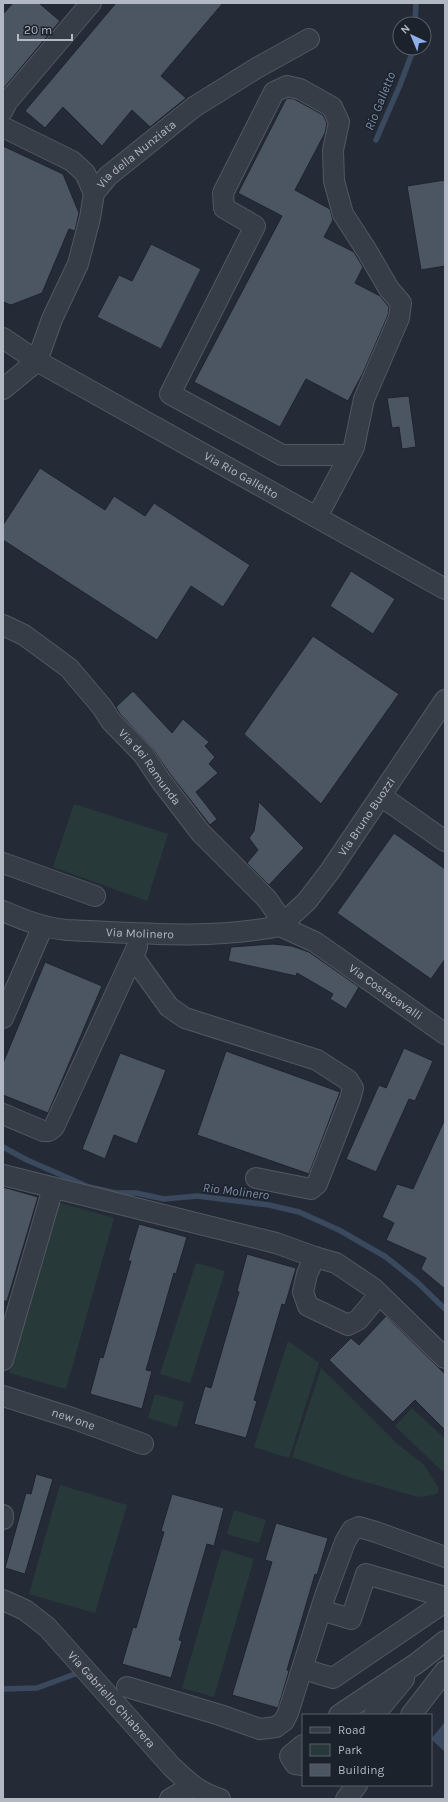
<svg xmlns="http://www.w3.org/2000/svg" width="448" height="1802" viewBox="0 0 448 1802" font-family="Karla,sans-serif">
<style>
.green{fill:#28393a}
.water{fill:#3a495e}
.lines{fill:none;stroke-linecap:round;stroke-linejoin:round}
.stream{stroke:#3a495e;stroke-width:5.5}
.building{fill:#4c5562;stroke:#1e242e}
.minor-casing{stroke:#525862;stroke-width:22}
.minor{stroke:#373d47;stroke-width:20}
.labels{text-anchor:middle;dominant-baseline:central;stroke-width:3;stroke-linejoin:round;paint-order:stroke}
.street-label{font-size:12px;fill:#b2b8c4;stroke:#1c222c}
.water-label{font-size:13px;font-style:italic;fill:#7c8ea9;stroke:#1c222c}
</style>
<rect width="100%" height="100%" fill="#242b37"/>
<!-- green -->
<g class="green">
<polygon points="74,804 168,834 147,901 53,867"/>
<polygon points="57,1202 114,1218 66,1389 9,1373"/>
<polygon points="196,1263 225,1271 190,1383 160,1374"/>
<polygon points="288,1341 319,1363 289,1458 254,1447"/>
<polygon points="321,1368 395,1442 424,1465 438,1487 438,1492 434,1495 418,1497 352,1478 292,1457"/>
<polygon points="155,1394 184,1402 177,1427 148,1418"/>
<polygon points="412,1408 445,1439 445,1468 442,1471 395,1426"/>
<polygon points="60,1485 127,1505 95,1613 29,1594"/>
<polygon points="234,1510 266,1520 259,1543 227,1534"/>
<polygon points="222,1549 254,1559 214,1697 182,1688"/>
</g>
<!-- water -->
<polygon class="water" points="445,1722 445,1752 431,1739"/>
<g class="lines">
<!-- stream -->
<g class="stream">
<polyline points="415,24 416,3"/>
<polyline points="376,140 400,85 414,48"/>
<polyline points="3,1147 27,1160 89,1187 116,1193 136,1193 164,1199 197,1196 269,1205 299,1212 339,1230 386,1257 417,1282 445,1309"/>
<polyline points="3,1689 37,1688 75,1674"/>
</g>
</g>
<!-- building -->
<g class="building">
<polygon points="13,3 39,3 60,21 3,89 3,14"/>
<polygon points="116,3 223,3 161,76 186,98 150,127 132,110 102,146 63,107 45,128 25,111"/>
<polygon points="288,98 294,99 323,115 327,123 325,133 295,190 330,209 333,220 324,237 354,252 363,267 355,283 380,296 389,307 388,315 363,373 348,401 306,379 280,427 194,382 282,216 238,193 286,99"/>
<polygon points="3,146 63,174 79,213 75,231 69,229 42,293 11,305 3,302"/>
<polygon points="445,180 445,266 421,270 407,186"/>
<polygon points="151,244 201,269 161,349 97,317 119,275 132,281"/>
<polygon points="409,396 416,447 402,449 399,427 392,428 387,398"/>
<polygon points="40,468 105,510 114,496 145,516 154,503 250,565 223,607 191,586 157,640 3,540 3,525"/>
<polygon points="351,571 395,599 373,634 330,606"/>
<polygon points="313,636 399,694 321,804 244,734"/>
<polygon points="133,691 172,733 183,719 209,742 205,746 215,757 209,764 218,773 196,792 217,819 210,825 170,774 152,748 120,714 116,707"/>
<polygon points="259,802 304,848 269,885 247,863 258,850 249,838 254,831"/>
<polygon points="394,833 445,869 445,959 431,979 337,913"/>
<polygon points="273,944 292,946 309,952 359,987 346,1009 330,999 333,994 297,973 296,976 228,961 231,947"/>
<polygon points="45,962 102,986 48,1113 3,1095 3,1063"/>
<polygon points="404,1048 433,1061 415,1101 409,1099 376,1172 346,1159 379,1085 386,1088"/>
<polygon points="226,1051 340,1092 309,1174 197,1135"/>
<polygon points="120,1053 166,1070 137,1144 114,1135 105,1159 82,1149"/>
<polygon points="445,1119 445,1289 421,1269 426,1258 386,1240 394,1223 382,1217 397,1184 413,1189"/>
<polygon points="3,1187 38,1197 7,1301 3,1301"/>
<polygon points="139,1224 187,1237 176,1274 174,1273 146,1370 152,1371 142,1409 90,1394 100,1357 103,1358 131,1261 128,1261"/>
<polygon points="247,1254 296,1268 285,1305 282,1304 254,1400 257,1401 246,1438 194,1424 205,1386 211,1388 239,1292 237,1291"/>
<polygon points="386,1316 445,1374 445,1430 415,1400 393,1422 329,1360 351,1338 359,1345"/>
<polygon points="36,1474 53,1479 25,1574 5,1568 26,1493 31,1494"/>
<polygon points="172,1494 224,1508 214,1546 207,1544 179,1640 182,1641 171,1678 122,1664 133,1627 136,1628 164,1532 161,1531"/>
<polygon points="276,1523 328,1538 317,1575 315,1574 287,1670 289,1671 278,1708 232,1695 272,1562 265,1560"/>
</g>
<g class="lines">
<defs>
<g id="minor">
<polyline points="3,110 7,102 91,3"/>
<polyline points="3,127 72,161 85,173 94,193"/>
<path id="s1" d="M3 338 37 361 445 589"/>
<path id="s2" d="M3 389 37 361 52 319 78 264 90 218 94 193 108 176 194 107 255 69 309 39"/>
<polyline points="317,517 354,447 364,399 399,318 401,303 389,289 367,251 343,214 334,181 333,150 339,122 332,107 300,89 287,86 274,92 223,193 224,208 255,226 170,394 282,455 349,455"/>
<path id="s3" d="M3 625 24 635 69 668 102 707 111 721 143 754 161 781 201 833 267 899 276 912 280 926"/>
<polyline points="381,796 445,841"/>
<polyline points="3,863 95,896"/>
<path id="s4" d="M3 911C24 920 44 928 67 930 137 933 210 940 280 926"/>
<path id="s5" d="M280 926 307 901 330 871 445 700"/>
<path id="s6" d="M280 926 315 942 445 1034"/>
<polyline points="133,957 169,1007 185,1018 317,1060 348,1080 353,1088 350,1099 317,1184 311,1189 256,1178"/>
<polyline points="3,1018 43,926"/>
<polyline points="3,1114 43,1131 49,1131 54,1127 137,947"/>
<polyline points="3,1175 276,1243 315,1257 336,1263 373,1288 445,1358"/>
<polyline points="315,1257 307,1274 303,1292 308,1306 348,1325 358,1320 379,1295"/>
<polyline points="3,1360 53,1188"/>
<path id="s7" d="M3 1396 72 1418 143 1444"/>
<polyline points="3,1515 3,1519"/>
<path id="s8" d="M3 1600 25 1610 47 1627 172 1767C188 1782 198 1792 220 1799"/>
<polyline points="321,1610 351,1619 366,1574 445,1597"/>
<polyline points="303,1669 333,1678 445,1602"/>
<polyline points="127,1687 220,1715 260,1729 276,1727 284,1721 288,1713 325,1596 345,1542 352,1530 359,1527 376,1532 445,1557"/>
<polyline points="339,1715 417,1663 445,1641"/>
<polyline points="374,1715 404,1679"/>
<polyline points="411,1715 445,1671"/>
<polyline points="303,1745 290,1756 295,1764 303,1765"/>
<polyline points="170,1799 192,1786"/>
<polyline points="346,1799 357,1785"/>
</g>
</defs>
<!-- minor casing -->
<use href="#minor" class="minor-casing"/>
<!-- minor -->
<use href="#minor" class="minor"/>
</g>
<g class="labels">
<!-- street labels -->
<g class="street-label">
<text stroke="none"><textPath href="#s2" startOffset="280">Via della Nunziata</textPath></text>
<text stroke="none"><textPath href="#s1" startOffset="275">Via Rio Galletto</textPath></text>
<text stroke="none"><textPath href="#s3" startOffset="207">Via dei Ramunda</textPath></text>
<text stroke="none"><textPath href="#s5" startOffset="140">Via Bruno Buozzi</textPath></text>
<text stroke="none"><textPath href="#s4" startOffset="140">Via Molinero</textPath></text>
<text stroke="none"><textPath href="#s6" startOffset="125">Via Costacavalli</textPath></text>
<text stroke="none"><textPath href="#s7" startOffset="74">new one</textPath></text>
<text stroke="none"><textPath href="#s8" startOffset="149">Via Gabriello Chiabrera</textPath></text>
</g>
<!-- water labels -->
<g class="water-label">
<text transform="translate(380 101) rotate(-68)">Rio Galletto</text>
<text transform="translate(236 1191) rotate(7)">Rio Molinero</text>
</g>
</g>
<!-- border -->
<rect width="448" height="1802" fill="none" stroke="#b2b8c4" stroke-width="8"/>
<!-- legend -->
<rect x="302" y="1714" width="130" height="72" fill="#1c222c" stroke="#585e69"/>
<rect x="310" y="1727" width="20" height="6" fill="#373d47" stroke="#585e69"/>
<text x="338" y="1734" font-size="12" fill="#b2b8c4">Road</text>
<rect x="310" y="1744" width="20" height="12" fill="#28393a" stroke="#585e69"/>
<text x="338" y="1754" font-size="12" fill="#b2b8c4">Park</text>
<rect x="310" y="1764" width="20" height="12" fill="#4c5562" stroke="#585e69"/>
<text x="338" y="1774" font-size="12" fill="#b2b8c4">Building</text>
<!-- north arrow -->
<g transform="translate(412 36) rotate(316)"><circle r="19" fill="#1c222c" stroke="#585e69"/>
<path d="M0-3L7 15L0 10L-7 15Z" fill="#8eb1ec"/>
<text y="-6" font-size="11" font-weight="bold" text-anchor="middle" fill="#b2b8c4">N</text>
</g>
<!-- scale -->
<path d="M18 34v6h54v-6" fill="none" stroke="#b2b8c4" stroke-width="2"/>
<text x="24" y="34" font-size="12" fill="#b2b8c4" stroke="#1c222c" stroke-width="3" paint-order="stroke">20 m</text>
</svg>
